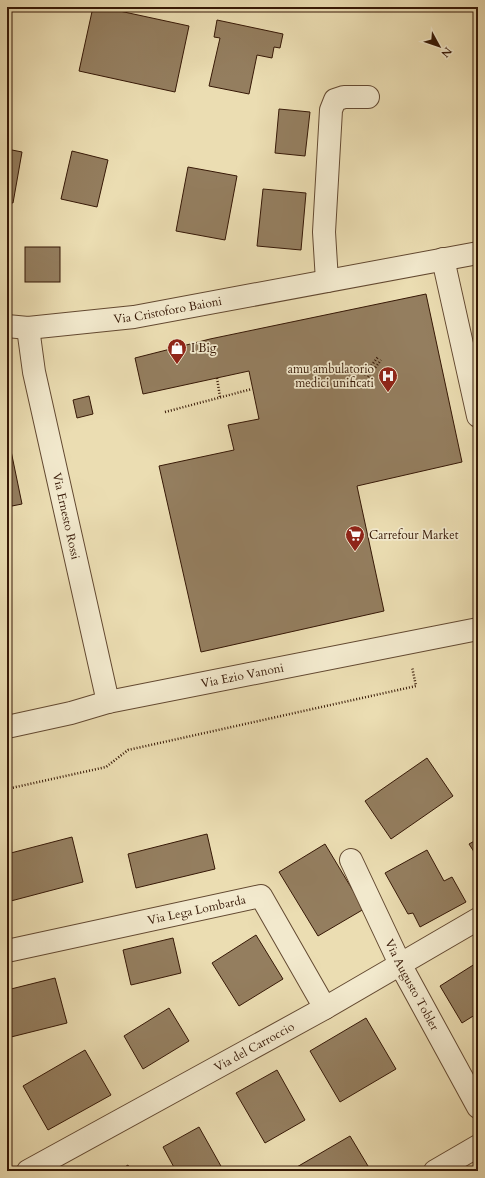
<svg xmlns="http://www.w3.org/2000/svg" width="485" height="1178" viewBox="0 0 485 1178" font-family="Cardo,serif">
<style>
.building{fill:#947e5f;stroke:#361806}
.lines{fill:none;stroke-linecap:round;stroke-linejoin:round}
.minor-casing{stroke:#634931;stroke-width:24}
.path{stroke:#361806;stroke-width:2.5;stroke-dasharray:1 2;stroke-linecap:butt}
.minor{stroke:#f2e9cd;stroke-width:22}
.labels{text-anchor:middle;dominant-baseline:central;stroke-width:3.5;stroke-linejoin:round;paint-order:stroke}
.street-label{font-size:12px;fill:#361806;stroke:#f2e9cd}
.poi-label{font-size:12px;fill:#361806;stroke:#f2e9cd;text-anchor:start}
</style>
<rect width="100%" height="100%" fill="#ebddb2"/>
<filter id="stains"><feTurbulence type="fractalNoise" baseFrequency=".005" numOctaves="4"/><feColorMatrix values="0 0 0 0 .2 0 0 0 0 .09 0 0 0 0 .02 0 0 0 .5 -.17"/></filter>
<radialGradient id="worn" r=".72"><stop offset=".6" stop-color="#630" stop-opacity="0"/><stop offset="1" stop-color="#630" stop-opacity=".3"/></radialGradient>
<!-- building -->
<g class="building">
<polygon points="93,7 101,7 189,26 175,92 79,71"/>
<polygon points="217,20 283,34 280,48 274,47 272,58 257,55 249,94 209,86 220,38 214,37"/>
<polygon points="279,109 310,112 305,156 275,153"/>
<polygon points="7,149 22,152 13,203 7,202"/>
<polygon points="72,151 108,160 97,207 61,199"/>
<polygon points="188,167 237,176 225,240 176,231"/>
<polygon points="263,189 306,193 301,250 257,246"/>
<rect x="25" y="247" width="35" height="35"/>
<polygon points="426,294 462,462 357,486 384,611 201,652 159,466 234,450 228,425 259,419 249,371 143,394 135,358 210,339"/>
<polygon points="89,396 93,414 77,418 73,400"/>
<polygon points="10,446 22,504 7,507 7,447"/>
<polygon points="427,758 453,796 391,839 365,801"/>
<polygon points="207,834 215,869 136,888 128,854"/>
<polygon points="72,837 83,882 7,902 7,854"/>
<polygon points="478,839 478,858 469,844"/>
<polygon points="325,844 364,909 318,936 279,872"/>
<polygon points="427,850 444,881 452,877 466,902 420,927 413,913 408,914 385,873"/>
<polygon points="256,935 283,979 239,1006 212,963"/>
<polygon points="173,938 181,973 131,985 123,950"/>
<polygon points="478,962 478,1013 462,1023 440,986"/>
<polygon points="55,978 67,1023 7,1038 7,990"/>
<polygon points="169,1008 189,1041 143,1069 124,1036"/>
<polygon points="366,1018 396,1069 340,1102 310,1051"/>
<polygon points="85,1050 111,1095 48,1130 23,1086"/>
<polygon points="277,1070 305,1120 265,1143 236,1093"/>
<polygon points="199,1127 222,1168 216,1171 176,1171 163,1147"/>
<polygon points="350,1136 371,1171 290,1171"/>
<polygon points="128,1165 131,1171 118,1171"/>
</g>
<g class="lines">
<defs>
<g id="minor">
<polyline points="443,259 478,416"/>
<polyline points="327,281 324,232 331,110 335,100 344,97 368,97"/>
<path id="s1" d="M7 326 28 328 134 317 478 253"/>
<path id="s2" d="M28 328 34 372 108 702"/>
<path id="s3" d="M7 727 71 713 108 702 478 629"/>
<path id="s4" d="M351 860 400 964 478 1107"/>
<path id="s5" d="M7 951 261 896 325 1008"/>
<path id="s6" d="M28 1171 325 1008 478 919"/>
<polyline points="435,1171 478,1146"/>
</g>
</defs>
<!-- minor casing -->
<use href="#minor" class="minor-casing"/>
<!-- path -->
<g class="path">
<polyline points="364,375 378,357"/>
<polyline points="368,377 381,360"/>
<polyline points="217,378 220,397"/>
<polyline points="165,412 252,389"/>
<polyline points="7,789 106,767 128,750 416,686 412,667"/>
</g>
<!-- minor -->
<use href="#minor" class="minor"/>
</g>
<!-- icons -->
<defs>
<symbol id="shop-pin" viewBox="-11 -11 22 30"><path d="M0 17L-7.5 6A9.5 9.5 0 1 1 7.5 6Z" fill="#8f2418" stroke="#f2e9cd"/><path d="M-5-2.5h2.3a2.7 3.5 0 0 1 5.4 0H5L5.5 6h-11ZM-1.5-2.5h3a1.5 2.3 0 0 0-3 0Z" fill="#fff"/></symbol>
<symbol id="hospital-pin" viewBox="-11 -11 22 30"><path d="M0 17L-7.5 6A9.5 9.5 0 1 1 7.5 6Z" fill="#8f2418" stroke="#f2e9cd"/><path d="M-5-5h3v3.5h4V-5h3V5h-3V1.5h-4V5h-3Z" fill="#fff"/></symbol>
<symbol id="supermarket-pin" viewBox="-11 -11 22 30"><path d="M0 17L-7.5 6A9.5 9.5 0 1 1 7.5 6Z" fill="#8f2418" stroke="#f2e9cd"/><path d="M-6-5.5h2.5l.6 2H6L4.5 2H-2.5L-4.4-4H-6ZM-1.5 3.2a1.3 1.3 0 1 0 .1 0ZM3 3.2a1.3 1.3 0 1 0 .1 0Z" fill="#fff"/></symbol>
</defs>
<g fill-rule="evenodd">
<use href="#shop-pin" x="166" y="337" width="22" height="30"/>
<use href="#hospital-pin" x="377" y="365" width="22" height="30"/>
<use href="#supermarket-pin" x="344" y="524" width="22" height="30"/>
</g>
<g class="labels">
<!-- street labels -->
<g class="street-label">
<text stroke="none"><textPath href="#s1" startOffset="162">Via Cristoforo Baioni</textPath></text>
<text stroke="none"><textPath href="#s2" startOffset="192">Via Ernesto Rossi</textPath></text>
<text stroke="none"><textPath href="#s3" startOffset="241">Via Ezio Vanoni</textPath></text>
<text stroke="none"><textPath href="#s5" startOffset="194">Via Lega Lombarda</textPath></text>
<text stroke="none"><textPath href="#s4" startOffset="139">Via Augusto Tobler</textPath></text>
<text stroke="none"><textPath href="#s6" startOffset="258">Via del Carroccio</textPath></text>
</g>
<!-- poi labels -->
<g class="poi-label">
<text x="191" y="348">I Big</text>
<text x="374" y="369" text-anchor="end">amu ambulatorio<tspan x="374" dy="14">medici unificati</tspan></text>
<text x="369" y="535">Carrefour Market</text>
</g>
</g>
<!-- margin -->
<rect width="485" height="1178" fill="none" stroke="#ebddb2" stroke-width="24"/>
<rect x="8" y="8" width="469" height="1162" fill="none" stroke="#361806" stroke-width="2"/>
<rect x="12" y="12" width="461" height="1154" fill="none" stroke="#361806"/>
<!-- north arrow -->
<g transform="translate(439 46) rotate(130)" stroke="#f2e9cd" stroke-width="3" paint-order="stroke">
<path d="M0-3L7 15L0 10L-7 15Z" fill="#361806"/>
<text y="-6" font-size="11" font-weight="bold" text-anchor="middle" fill="#361806">N</text>
</g>
<rect width="100%" height="100%" filter="url(#stains)"/>
<rect width="100%" height="100%" fill="url(#worn)"/>
</svg>
